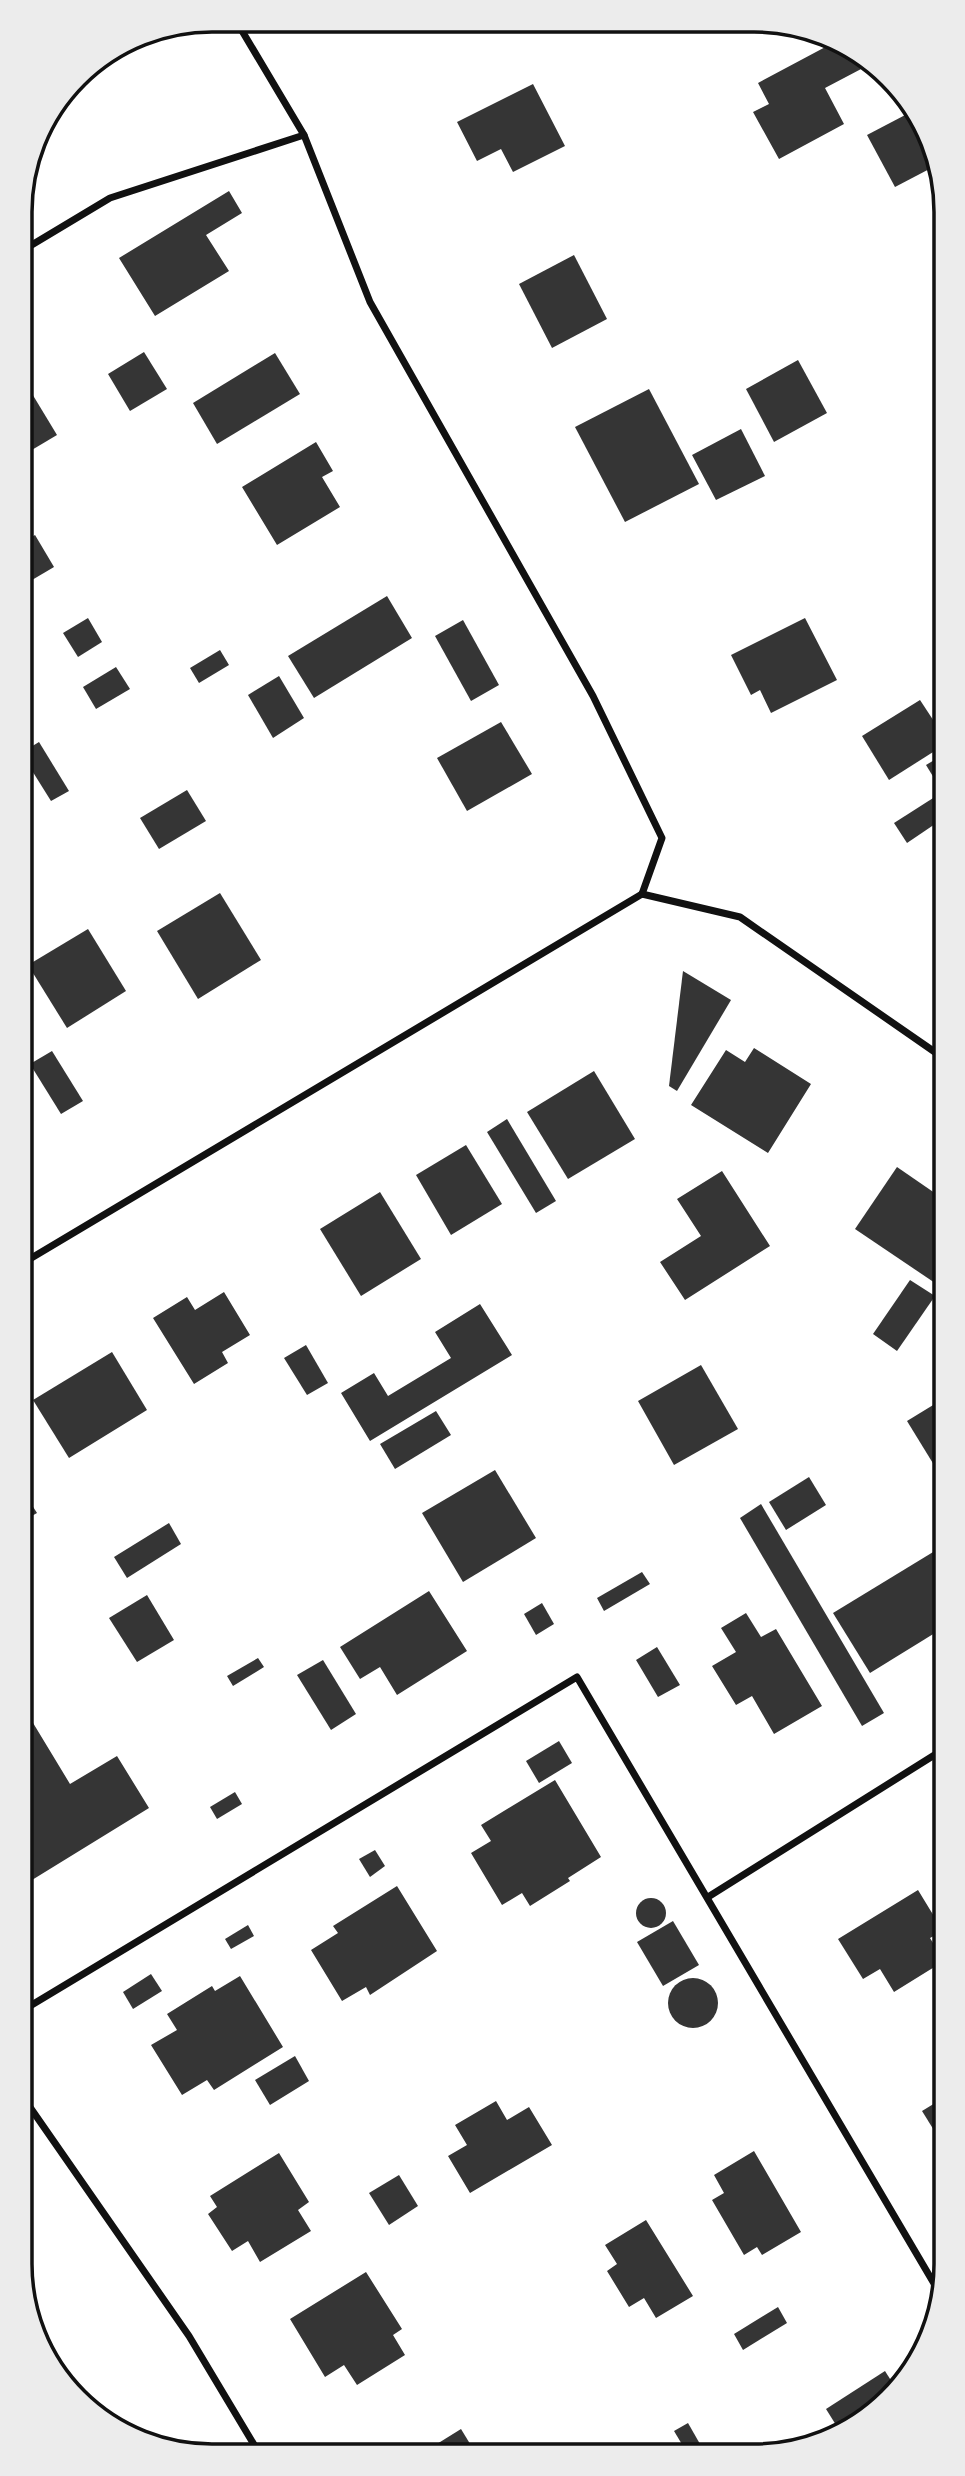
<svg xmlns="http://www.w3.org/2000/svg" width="965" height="2476" viewBox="0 0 965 2476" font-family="Ubuntu,sans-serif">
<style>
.building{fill:#353535}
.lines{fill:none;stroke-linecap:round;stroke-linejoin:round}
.minor{stroke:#111;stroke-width:7}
.rim{fill:none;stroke:#111;stroke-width:3.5}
</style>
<rect width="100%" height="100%" fill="#fff"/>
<!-- building -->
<g class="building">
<polygon points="431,21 458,21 437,32"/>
<polygon points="131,38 135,46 94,68 91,63"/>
<polygon points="831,44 858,59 863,68 825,88 844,124 779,159 753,112 769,104 758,83"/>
<polygon points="533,84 565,146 513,172 501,149 477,161 457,122"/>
<polygon points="909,113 937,165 895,187 867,135"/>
<polygon points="229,191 242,213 206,235 229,271 155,316 119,258"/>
<polygon points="574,255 607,319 552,348 519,284"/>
<polygon points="144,352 167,389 130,411 108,374"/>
<polygon points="275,353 300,394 217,444 193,403"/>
<polygon points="798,360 827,413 774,442 746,389"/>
<polygon points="649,389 699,484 625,522 575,427"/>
<polygon points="31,392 57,435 20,457 20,398"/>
<polygon points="741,429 765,476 716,500 692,455"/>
<polygon points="316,442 333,471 322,477 340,507 277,545 242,487"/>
<polygon points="35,535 54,567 32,580 21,563 21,544"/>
<polygon points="387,596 412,638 314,698 288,656"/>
<polygon points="88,618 102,642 78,657 63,633"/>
<polygon points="805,618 837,680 771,713 760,690 751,695 731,655"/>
<polygon points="463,620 499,685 471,701 435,636"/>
<polygon points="220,650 229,665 199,683 190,668"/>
<polygon points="116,667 130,689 96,709 83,687"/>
<polygon points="279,676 304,718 273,738 248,695"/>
<polygon points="920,700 941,732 941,747 889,780 862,736"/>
<polygon points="501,722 532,774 467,811 437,758"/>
<polygon points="39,742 69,791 51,801 21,753"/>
<polygon points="941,756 941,780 937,783 926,765"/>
<polygon points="187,790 206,821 159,849 140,818"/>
<polygon points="941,793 941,820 907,843 894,823"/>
<polygon points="220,893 261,960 198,999 157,931"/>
<polygon points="88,929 126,991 67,1028 28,965"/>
<polygon points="683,971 731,1000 677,1091 669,1086"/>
<polygon points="754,1048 811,1084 768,1153 691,1105 726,1050 745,1062"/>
<polygon points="52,1051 83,1101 61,1114 30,1064"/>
<polygon points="594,1071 635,1139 568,1179 527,1112"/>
<polygon points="507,1119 556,1201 536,1213 487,1132"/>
<polygon points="466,1145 502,1204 451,1235 416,1175"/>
<polygon points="897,1167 942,1198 942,1279 938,1285 855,1229"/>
<polygon points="722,1171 770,1246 685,1300 660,1262 701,1236 677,1199"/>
<polygon points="380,1192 421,1259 361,1296 320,1229"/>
<polygon points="910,1280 935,1296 897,1351 873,1334"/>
<polygon points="224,1292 250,1335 222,1352 228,1363 194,1384 153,1318 187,1297 195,1310"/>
<polygon points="480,1304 512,1355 370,1441 341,1393 374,1373 388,1396 451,1358 435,1332"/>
<polygon points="306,1345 328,1383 307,1395 284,1358"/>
<polygon points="112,1352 147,1410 69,1458 33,1400"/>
<polygon points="701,1365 738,1429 674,1465 638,1401"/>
<polygon points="943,1399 943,1459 934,1465 907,1421"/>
<polygon points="436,1411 451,1435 395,1469 380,1444"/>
<polygon points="495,1470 536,1538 463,1582 422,1513"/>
<polygon points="809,1477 826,1505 786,1530 769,1502"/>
<polygon points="23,1491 37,1513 23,1521"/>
<polygon points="761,1504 884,1713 862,1726 740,1518"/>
<polygon points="169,1523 181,1544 127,1578 114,1557"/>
<polygon points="943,1546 943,1628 870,1673 833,1613"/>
<polygon points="642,1572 650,1584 604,1611 597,1598"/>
<polygon points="429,1591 467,1651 397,1695 380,1667 360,1679 340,1647"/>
<polygon points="147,1595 174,1640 137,1662 109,1618"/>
<polygon points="542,1603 554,1624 536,1635 524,1614"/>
<polygon points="746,1613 761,1637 776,1629 822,1706 774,1734 752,1696 736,1705 712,1666 736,1652 721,1628"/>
<polygon points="657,1647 680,1685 658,1697 636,1660"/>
<polygon points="258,1658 264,1667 233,1686 227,1676"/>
<polygon points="323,1660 356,1714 331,1730 297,1675"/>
<polygon points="24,1708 70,1784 117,1756 149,1808 32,1880 24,1868"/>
<polygon points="559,1741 572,1763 539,1783 526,1761"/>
<polygon points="555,1780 601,1857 568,1878 570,1881 530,1906 522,1893 502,1905 471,1853 491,1841 481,1825"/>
<polygon points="235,1792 242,1804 217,1819 210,1807"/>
<polygon points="375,1850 385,1866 370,1877 359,1859"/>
<polygon points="397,1886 437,1951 370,1995 366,1987 342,2001 311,1950 338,1933 333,1926"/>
<polygon points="918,1890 943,1931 930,1938 944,1961 894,1992 880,1969 863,1979 838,1939"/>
<circle cx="651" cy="1913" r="15"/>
<polygon points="673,1921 699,1965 663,1986 637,1942"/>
<polygon points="248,1925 254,1936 231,1949 225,1939"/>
<polygon points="151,1974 162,1991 133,2009 123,1992"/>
<polygon points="240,1976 283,2047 214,2090 207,2080 182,2095 151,2045 177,2030 167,2014 212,1986 215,1991"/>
<circle cx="693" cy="2003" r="25"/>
<polygon points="295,2056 309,2081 270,2105 255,2080"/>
<polygon points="945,2097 945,2148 922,2111"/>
<polygon points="496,2101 507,2120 529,2107 552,2145 470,2193 448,2156 467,2145 455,2125"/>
<polygon points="754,2151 801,2232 762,2255 757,2247 744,2255 712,2200 724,2193 714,2175"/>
<polygon points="279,2153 309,2202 298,2210 311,2231 260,2262 248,2241 232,2251 208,2214 217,2207 210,2196"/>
<polygon points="399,2175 418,2206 389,2225 369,2193"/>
<polygon points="646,2220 693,2296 656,2318 644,2298 629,2307 607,2271 617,2264 605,2245"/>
<polygon points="366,2272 402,2329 393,2335 405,2355 357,2385 344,2365 325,2377 290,2319"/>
<polygon points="778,2307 787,2323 743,2350 734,2334"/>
<polygon points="885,2371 897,2390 860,2424 841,2433 826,2409"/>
<polygon points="688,2423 704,2451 686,2451 674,2431"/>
<polygon points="461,2429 475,2452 424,2452"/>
</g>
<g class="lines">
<!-- minor -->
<g class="minor">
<polyline points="235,19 304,135 370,302 593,696 662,838 642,894"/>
<polyline points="20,252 110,198 304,135"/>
<polyline points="642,894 740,917 942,1057"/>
<polyline points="23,1263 642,894"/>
<polyline points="708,1897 944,1749"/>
<polyline points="25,2009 577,1677 939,2292"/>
<polyline points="25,2100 189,2336 259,2453"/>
</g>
</g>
<!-- crop -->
<path d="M0 0H965V2476H0ZM212 32H754A180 180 0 0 1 934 212V2264A180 180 0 0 1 754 2444H212A180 180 0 0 1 32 2264V212A180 180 0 0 1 212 32Z" fill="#ececec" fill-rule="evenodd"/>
<path class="rim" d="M212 32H754A180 180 0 0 1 934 212V2264A180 180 0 0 1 754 2444H212A180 180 0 0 1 32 2264V212A180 180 0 0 1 212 32Z"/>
</svg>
